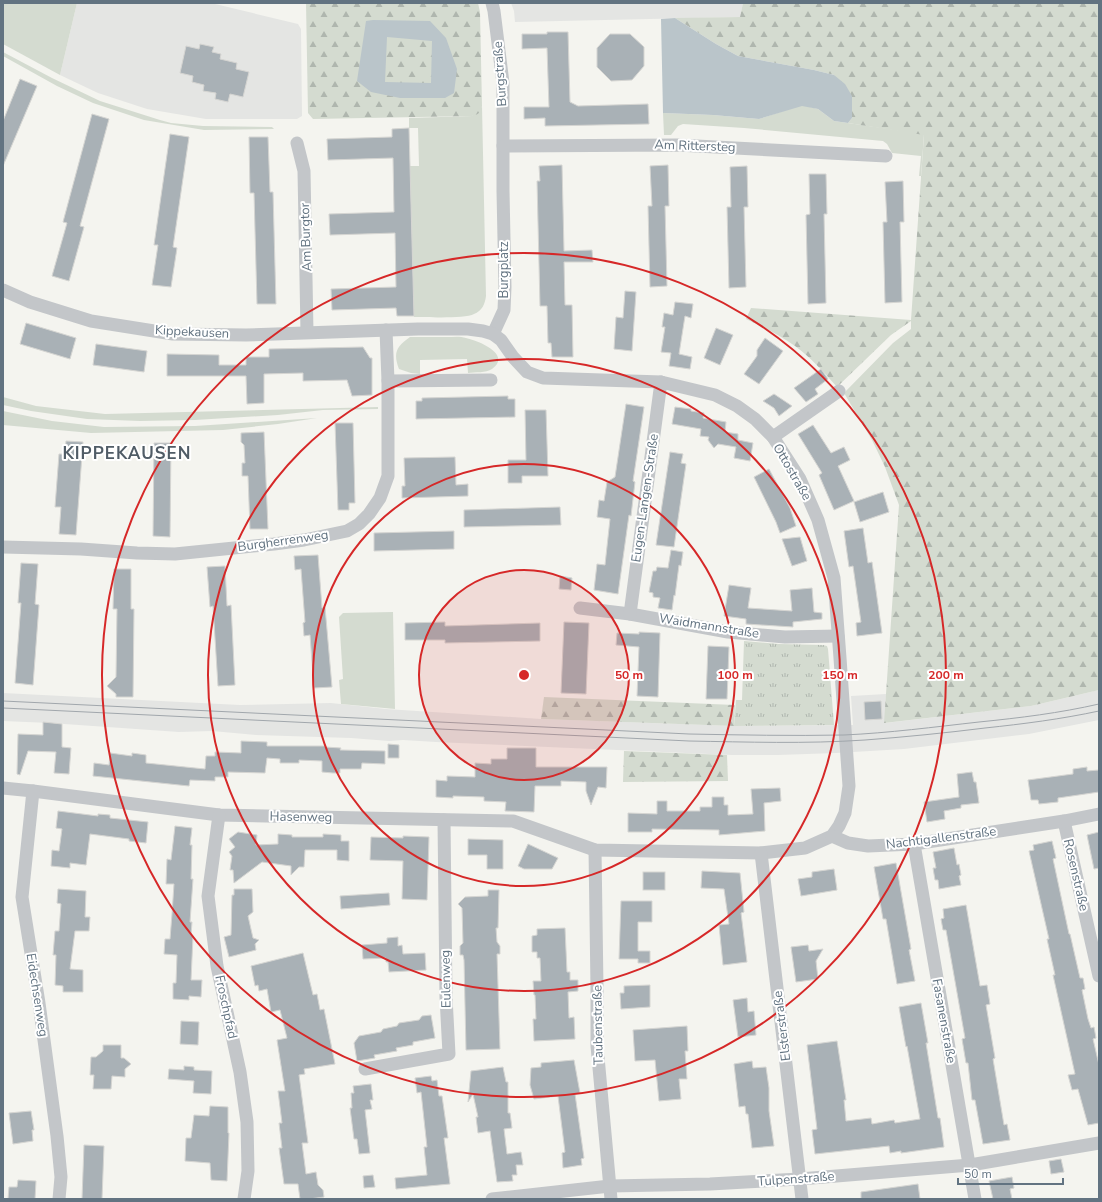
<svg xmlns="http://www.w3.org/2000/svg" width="1102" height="1202" viewBox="0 0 1102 1202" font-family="'Nunito Sans',sans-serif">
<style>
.built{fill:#e4e5e3}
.grass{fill:#d4dbd0}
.forest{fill:url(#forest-firs)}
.park{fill:url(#park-tufts)}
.water{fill:#bac5ca;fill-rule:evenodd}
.building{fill:#a9b1b6;stroke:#d5d5d2}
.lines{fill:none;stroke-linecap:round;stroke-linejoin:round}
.street{stroke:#c3c6c9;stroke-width:13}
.tram{stroke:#a1a7ac;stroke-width:1}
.ring{fill:none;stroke:#d62828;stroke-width:2}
.labels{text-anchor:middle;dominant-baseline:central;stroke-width:4;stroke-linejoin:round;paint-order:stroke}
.street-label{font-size:13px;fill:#627381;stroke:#fff}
.district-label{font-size:17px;font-weight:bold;letter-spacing:1px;fill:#505c66;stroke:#fff}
.centre{fill:#d62828;stroke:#fff;stroke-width:2}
.ring-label{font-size:12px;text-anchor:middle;font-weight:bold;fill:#d62828;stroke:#fff;stroke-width:4;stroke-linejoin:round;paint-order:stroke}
</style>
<defs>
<pattern id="forest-firs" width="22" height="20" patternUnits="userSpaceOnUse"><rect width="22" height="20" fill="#d4dbd0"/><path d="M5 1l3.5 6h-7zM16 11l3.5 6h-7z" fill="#afb6ae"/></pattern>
<pattern id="park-tufts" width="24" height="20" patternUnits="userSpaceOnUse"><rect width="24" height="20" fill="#d4dbd0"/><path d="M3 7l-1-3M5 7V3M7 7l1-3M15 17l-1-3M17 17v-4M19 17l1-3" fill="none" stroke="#afb6ae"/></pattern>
</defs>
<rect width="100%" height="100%" fill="#f4f4ef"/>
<!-- built -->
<g class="built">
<polygon points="77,3 211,3 298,24 301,29 302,116 297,119 206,119 147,109 98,93 60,75"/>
<polygon points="511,3 743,3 740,17 515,22 514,11"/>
<polygon points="1099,690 1099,720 1029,734 904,749 836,753 778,755 732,755 436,742 403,740 389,741 351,738 256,735 212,731 179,732 50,723 3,721 3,693 240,705 331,703 386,709 541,719 734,726 853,725 851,696 886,694 885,723 1031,706"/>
</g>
<!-- grass -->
<g class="grass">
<polygon points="3,3 77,3 60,75 3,44"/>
<polygon points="3,52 52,78 100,101 160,120 171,123 203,126 272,127 274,129 204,130 144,120 93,103 57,86 3,56"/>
<polygon points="802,105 818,109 834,121 924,134 921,176 919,176 921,156 892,153 887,144 883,141 744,128 683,124 678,126 671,135 664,135 663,113 713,115 759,119"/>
<path d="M482 106 486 296C485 304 482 311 474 314 465 319 427 317 414 317L410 166H419L418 128H409V118L472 116 481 108Z"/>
<path d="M410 337C423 337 435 337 447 337 453 337 460 336 466 338 476 340 513 354 492 369 486 373 475 372 468 373L467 359 420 360V374L411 373 399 369C393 353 396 347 410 337Z"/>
<polygon points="3,397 36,406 105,414 378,407 378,409 323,410 278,415 195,420 140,421 87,419 31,411 3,405"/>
<polygon points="3,411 52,421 104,427 195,426 317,418 278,424 223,430 91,433 3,425"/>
<polygon points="393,612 395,709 341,704 339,680 343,679 339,617 343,613"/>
</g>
<!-- forest -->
<g class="forest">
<path d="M306 3H478L480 12 482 106C481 112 478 115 472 116L313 119 308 113Z"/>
<path d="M743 3H1099V690L1031 706 884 723 899 505 885 467 872 440 844 393 893 343 911 329V321L891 335 837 387C824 372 811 358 795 346 780 335 763 327 746 319L751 308 911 320 924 135 848 123 852 118 834 75 814 70 738 56 716 44 675 18 740 17Z"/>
<polygon points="544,697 735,705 734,726 541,719"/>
<polygon points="624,751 727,755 728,781 623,782"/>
</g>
<!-- park -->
<polygon class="park" points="744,641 779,644 823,645 827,646 828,649 834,725 734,726 736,700 742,700"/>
<!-- water -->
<g class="water">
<polygon points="675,18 716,44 738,56 814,70 834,75 845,84 852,96 852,118 848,123 834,121 818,109 802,106 759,119 713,115 663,113 661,19"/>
<path d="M373 20 430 21 446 38 457 69 454 93 445 98H400L371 92 357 81 366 21ZM387 37 432 41 431 83 385 82Z"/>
</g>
<!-- building -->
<g class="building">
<polygon points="547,32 568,32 570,102 578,106 648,104 649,124 545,126 545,118 524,119 524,107 549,107 547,48 522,49 522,34 547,34"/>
<polygon points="610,34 630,34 644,47 644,66 632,80 611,81 597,67 597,48"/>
<polygon points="200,44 214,47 212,52 221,54 220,59 237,63 236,69 249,72 243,97 230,94 228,102 215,99 216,93 203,91 204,85 192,82 193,76 180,73 186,46 199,49"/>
<polygon points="20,79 37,86 3,166 3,121"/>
<polygon points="92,114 109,119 80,226 84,227 69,281 52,276 67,223 63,222"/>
<polygon points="409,128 414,316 397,316 396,308 332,310 331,289 396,287 395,233 330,235 329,214 394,212 393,158 328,160 327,139 392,137 392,129"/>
<polygon points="170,134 189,137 173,247 177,248 171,287 152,285 158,245 154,245"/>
<polygon points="249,137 268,137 270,192 273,192 276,304 257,304 254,193 250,193"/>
<polygon points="562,165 564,251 592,250 593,262 564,262 565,305 572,305 573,357 552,357 551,343 548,343 547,306 540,306 537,181 540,181 539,166"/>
<polygon points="668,165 669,206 665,206 667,286 650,287 648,206 652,206 650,166"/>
<polygon points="747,166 748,207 744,207 746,287 729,288 727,207 731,207 730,167"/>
<polygon points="809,174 826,174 827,214 824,214 826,303 808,304 806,215 810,214"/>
<polygon points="903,181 904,222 900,222 902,302 885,303 883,222 887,222 885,182"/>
<polygon points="625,291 636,292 632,351 614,349 616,317 623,318"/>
<polygon points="675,302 693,304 691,318 685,316 679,354 692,357 690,369 669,366 671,353 661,352 665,327 662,327 664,313 673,315"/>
<polygon points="26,323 76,338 70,359 20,344"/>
<polygon points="716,328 733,335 720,365 704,358"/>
<polygon points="765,338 783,351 759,384 744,374 757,356 757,350"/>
<polygon points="96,344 147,351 144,372 93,365"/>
<polygon points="363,347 370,358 372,358 372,395 352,396 347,380 303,381 303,373 264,374 264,403 247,404 246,376 167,376 167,354 219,355 219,365 246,365 246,357 269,357 269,349"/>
<polygon points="821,369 828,379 815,389 818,394 806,402 794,388"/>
<polygon points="774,394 792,406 779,416 774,408 763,401"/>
<polygon points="508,396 508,399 515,399 515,417 416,419 416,401 422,401 422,398"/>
<polygon points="626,404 644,407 633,481 635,482 631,516 629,515 618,594 594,590 597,564 605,565 610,519 597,517 599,500 604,501 607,482 615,477"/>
<polygon points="675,407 691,409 691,411 704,413 703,418 726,422 725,432 738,434 738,440 753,443 750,461 734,458 736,447 718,444 714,448 708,440 709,437 700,436 701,429 672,424"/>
<polygon points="525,410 546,410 548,476 522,476 522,483 508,483 508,460 526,460"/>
<polygon points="335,423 353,423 355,503 349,503 349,510 338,510"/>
<polygon points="813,425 831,453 844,447 850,460 838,466 854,501 834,510 819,475 822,473 798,434"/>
<polygon points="264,432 268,529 250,529 248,476 242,476 242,463 245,463 244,445 241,442 241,433"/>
<polygon points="66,441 83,442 76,535 59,534 61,507 55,507 59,454 65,454"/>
<polygon points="154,443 171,443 170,537 153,536"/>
<polygon points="670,452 683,454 681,463 686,464 674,547 656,545"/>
<polygon points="455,457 456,485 468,484 468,496 402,498 402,486 405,486 404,458"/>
<polygon points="769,469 790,508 796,526 780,533 776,522 754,477"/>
<polygon points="883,492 889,512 860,522 854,502"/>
<polygon points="560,507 561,525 464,527 464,510"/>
<polygon points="863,528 868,563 872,562 882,633 857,636 856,623 861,622 853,566 849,567 844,531"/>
<polygon points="454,531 454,549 374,551 374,533"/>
<polygon points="800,537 807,561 792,566 782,539"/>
<polygon points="671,550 683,552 681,566 679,565 675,596 674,595 672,610 658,608 660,598 653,597 653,593 649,592 653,571 656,571 657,567 668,568"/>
<polygon points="318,555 322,608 325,607 332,687 314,688 310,635 304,636 303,623 305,622 301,569 295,570 294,556"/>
<polygon points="21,563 38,564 35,604 39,605 33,685 15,683 21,603 18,603"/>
<polygon points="225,566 227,606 231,605 235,685 218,686 213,606 210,607 207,567"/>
<polygon points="114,569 131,569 131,609 134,609 133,697 116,697 116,694 107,686 116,677 117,609 113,609"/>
<polygon points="560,576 572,578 571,590 559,589"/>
<polygon points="729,585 751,588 748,608 792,611 790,590 812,588 814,612 822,613 822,619 793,622 793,627 746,624 746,619 724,616"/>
<polygon points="445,622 445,626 540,623 540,641 445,643 445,640 405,640 405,623"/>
<polygon points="564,622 589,623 586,694 561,693"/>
<polygon points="639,632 660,633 658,697 637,696 639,647 616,645 617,633 639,634"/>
<polygon points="708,646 729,647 727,699 706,699"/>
<polygon points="881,701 882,719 865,720 864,702"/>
<polygon points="43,722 62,724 62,747 71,748 69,774 54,773 56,752 28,751 20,775 17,774 18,734 43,735"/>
<polygon points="241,741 267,742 267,746 326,746 325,747 341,748 340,750 385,751 385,764 362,763 361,769 340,769 340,773 333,773 322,772 322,761 299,760 299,763 280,763 280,759 267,758 265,773 228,772 228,777 215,777 215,781 190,780 189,786 93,776 94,763 109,765 110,753 132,756 132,753 146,755 146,763 205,769 206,756 215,756 215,752 241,753"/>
<polygon points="388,744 399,745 399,758 388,758"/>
<polygon points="507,748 536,748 536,767 607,767 606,788 598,787 591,805 586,791 586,782 561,781 561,786 535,786 534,812 505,811 506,802 484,801 484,797 453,796 453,798 436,797 436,780 447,781 447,776 475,777 475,763 491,764 491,759 507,759"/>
<polygon points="1087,767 1087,771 1099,770 1099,792 1058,798 1058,802 1039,804 1038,800 1031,800 1028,780 1073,774 1073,769"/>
<polygon points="972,772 974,782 976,782 979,803 961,805 961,808 944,811 945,819 927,822 924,802 959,797 957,774"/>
<polygon points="780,788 781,801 764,803 765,831 719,835 719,830 652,829 652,832 628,832 628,813 657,814 657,801 667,801 667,811 700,811 700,807 712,807 712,797 724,797 724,805 728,805 728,815 753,814 751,789"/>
<polygon points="58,811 98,816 98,814 110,815 110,818 148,822 146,843 129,841 129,839 90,834 86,865 70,863 70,868 51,866 52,850 59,851 62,829 56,828"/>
<polygon points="175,826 192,828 190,845 192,845 191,879 193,879 190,922 192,922 191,935 193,936 191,980 202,980 201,997 189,996 189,1000 173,999 173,983 176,983 177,955 164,954 165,939 170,939 172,914 174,884 166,884 167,859 171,860"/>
<polygon points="238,832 257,835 256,845 278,844 278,834 292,835 292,837 323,837 323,834 341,835 341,841 349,841 349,861 337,860 337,850 305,850 304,867 299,867 291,875 291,866 262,862 234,883 233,870 230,870 232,856 229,852 235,847 229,839"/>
<polygon points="1099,832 1099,868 1094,869 1087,835"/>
<polygon points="403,836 429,837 427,900 402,899 403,861 370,860 371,837 403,838"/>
<polygon points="468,839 503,840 503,869 487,869 487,855 468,855"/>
<polygon points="1052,841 1056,858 1053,859 1069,934 1070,934 1080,978 1083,978 1085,989 1082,990 1088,1019 1091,1028 1094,1027 1096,1038 1093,1039 1099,1065 1099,1123 1088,1125 1078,1089 1072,1090 1068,1075 1075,1074 1053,975 1055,975 1047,939 1049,939 1029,851 1034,850 1033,845"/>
<polygon points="528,844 558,858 552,869 524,869 518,866"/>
<polygon points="954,848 957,865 959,864 961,875 959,876 961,885 939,889 938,880 935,880 933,868 936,868 933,852"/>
<polygon points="896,863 911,949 909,950 915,981 897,984 886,919 883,919 874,867"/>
<polygon points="834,869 837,890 801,896 798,879 812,877 812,872"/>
<polygon points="702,871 740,873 744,912 741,913 747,962 723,965 719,925 729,924 724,889 701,888"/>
<rect x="643" y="872" width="22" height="18"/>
<polygon points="58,889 86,891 85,917 90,917 89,931 75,931 70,969 83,970 83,992 63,992 63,986 55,985 56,955 53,955 55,931 59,931 61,904 57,903"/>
<polygon points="234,889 252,889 253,912 248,916 253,938 259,940 255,944 256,950 229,957 224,937 231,935 232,895 234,895"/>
<polygon points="488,890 499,890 498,928 496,928 497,942 500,946 500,954 497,954 500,1049 466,1050 464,960 463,955 460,955 460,946 463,943 462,908 458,904 465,897 488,896"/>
<polygon points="389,893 390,905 341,909 340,896"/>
<polygon points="621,901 652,901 652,922 638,922 638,951 650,951 650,963 638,963 638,959 619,959"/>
<polygon points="966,905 980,986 987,985 990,1004 986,1005 995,1058 993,1059 1004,1125 1007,1124 1010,1140 983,1144 975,1100 972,1100 968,1063 966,1063 962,1039 965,1038 946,930 943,930 941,919 944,918 943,909"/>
<polygon points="565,928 567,972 570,972 570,980 578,980 578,991 568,992 569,1018 574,1017 575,1039 534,1041 533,1019 536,1019 535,995 534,995 533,981 541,981 540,958 537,958 537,952 532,952 532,936 537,935 537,929"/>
<polygon points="398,937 398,946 402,945 403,954 425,953 426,970 389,972 388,962 386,962 386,958 363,959 362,945 387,943 387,938"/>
<polygon points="808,945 809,951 823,949 816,961 818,979 796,982 791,947"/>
<polygon points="303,953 313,995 317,994 320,1010 324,1009 335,1064 304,1069 305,1074 299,1075 308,1143 302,1143 306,1174 316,1172 318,1185 323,1190 324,1197 309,1199 300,1199 298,1184 284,1184 279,1148 282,1148 279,1123 282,1123 278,1091 285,1091 277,1040 287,1038 280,1010 271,1012 267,989 259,991 258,985 255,986 251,966"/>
<polygon points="650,985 650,1007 621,1009 620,993 624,993 624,986"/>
<polygon points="747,998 748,1012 754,1011 756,1035 738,1037 733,1000"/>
<polygon points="921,1003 928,1043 926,1043 938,1118 940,1118 944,1147 901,1153 901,1151 890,1153 889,1146 815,1154 812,1130 817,1129 807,1045 837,1041 846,1100 844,1100 846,1121 871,1118 872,1124 894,1120 895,1123 920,1119 907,1046 906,1047 899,1007"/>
<polygon points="431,1015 435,1038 413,1042 413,1045 396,1048 397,1051 374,1055 375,1058 357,1061 354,1043 359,1036 381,1032 383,1029 397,1026 399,1023 419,1020 422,1016"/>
<polygon points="181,1021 199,1022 198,1045 180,1044"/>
<polygon points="687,1026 688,1051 685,1051 687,1079 679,1079 681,1099 659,1101 655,1060 635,1061 633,1030"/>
<polygon points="103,1045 121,1045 121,1058 124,1058 131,1064 125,1069 125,1077 112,1076 111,1089 93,1089 94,1075 90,1075 91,1057 96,1057 103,1051"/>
<polygon points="574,1060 580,1093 575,1094 584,1158 581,1159 582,1165 563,1168 562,1153 565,1152 558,1096 534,1099 530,1085 531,1068 541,1067 541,1063"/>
<polygon points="752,1061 753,1068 766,1067 769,1088 769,1111 774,1146 752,1148 748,1114 746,1114 745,1106 739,1107 734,1064"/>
<polygon points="184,1066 194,1067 194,1070 212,1071 211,1094 193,1093 194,1081 168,1079 169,1069 184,1070"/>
<polygon points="503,1067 506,1082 508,1082 508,1113 510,1113 512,1128 504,1129 507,1154 521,1152 523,1165 516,1165 517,1175 512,1175 513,1181 497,1182 490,1131 478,1133 476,1117 478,1117 473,1094 468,1102 471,1071"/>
<polygon points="431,1076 432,1081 437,1080 439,1096 442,1096 448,1138 444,1138 450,1184 396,1189 395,1178 427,1175 424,1147 427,1147 421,1092 417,1093 415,1078"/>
<polygon points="371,1084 373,1100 370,1100 372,1109 365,1110 370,1153 359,1154 357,1139 354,1139 350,1108 352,1108 351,1093 354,1093 353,1086"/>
<polygon points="210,1106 228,1107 228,1133 229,1133 227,1181 211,1180 210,1163 185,1161 186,1138 191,1138 194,1115 209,1116"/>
<polygon points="31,1111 34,1130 32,1130 33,1141 13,1144 9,1113"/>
<polygon points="84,1145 104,1146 102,1199 82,1199"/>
<polygon points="1061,1159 1064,1172 1051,1174 1049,1161"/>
<polygon points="373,1175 375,1187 364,1188 363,1176"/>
<polygon points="1012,1177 1014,1188 1010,1189 1012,1199 993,1199 989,1181"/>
<polygon points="18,1180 36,1181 35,1199 8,1199 9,1187 17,1187"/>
<polygon points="918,1184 920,1199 861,1199 861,1192"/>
</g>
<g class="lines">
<!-- street -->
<g class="street">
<polyline points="492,3 494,11 503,83 503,191 505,287 504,310 493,334"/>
<polyline points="297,143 304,171 307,332"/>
<polyline points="503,146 677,145 886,156"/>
<polyline points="3,290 30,302 91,321 173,334 246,335 418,329 468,329 483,331 493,334 501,340 513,357 527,372 543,378 661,382 715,395 737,406 755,419 773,437 800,479 818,520 834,578 840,658 849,786 845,813 839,826 832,836 805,848 761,853 595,850 513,821 219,815 33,791 3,788"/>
<polyline points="388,381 491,380"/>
<polyline points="773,437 839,391"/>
<polyline points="3,547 81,549 137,553 175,554 274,544 304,540 347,531 359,524 369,514 380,498 388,476 388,381 386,330"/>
<polyline points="580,608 630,614 728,632 785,637 838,636"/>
<polyline points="630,614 661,382"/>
<polyline points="33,791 22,897 39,1003 57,1136 61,1177 59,1199"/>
<polyline points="219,815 208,896 217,966 240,1072 247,1122 248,1171 244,1199"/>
<polyline points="1064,821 1099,976"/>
<polyline points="832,836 848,843 868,846 914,844 1064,821 1099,814"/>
<polyline points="914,844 975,1199"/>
<polyline points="595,850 597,988 597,1046 611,1199"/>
<polyline points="761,853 802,1199"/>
<polyline points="365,1069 449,1054 446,997 444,820"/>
<polyline points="492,1199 610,1186 710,1184 800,1179 970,1165 1099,1143"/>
</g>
<!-- tram -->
<g class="tram">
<path d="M3 701 689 734C741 735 792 736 844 735 889 733 934 727 979 722 1019 718 1060 713 1099 704"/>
<path d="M3 708 689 741C747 742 806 744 865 740 905 737 945 733 985 728 1023 724 1062 719 1099 711"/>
</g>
</g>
<!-- distance rings -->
<circle cx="524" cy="675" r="105" fill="#d62828" fill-opacity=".12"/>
<g class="ring">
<circle cx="524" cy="675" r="105"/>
<circle cx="524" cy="675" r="211"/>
<circle cx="524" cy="675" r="316"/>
<circle cx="524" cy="675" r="422"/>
</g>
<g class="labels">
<!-- street labels -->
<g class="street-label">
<text transform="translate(500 74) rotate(-94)">Burgstraße</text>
<text transform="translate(695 146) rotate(2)">Am Rittersteg</text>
<text transform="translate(306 237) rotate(-92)">Am Burgtor</text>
<text transform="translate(504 270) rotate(-90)">Burgplatz</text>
<text transform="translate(192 332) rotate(3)">Kippekausen</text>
<text transform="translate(792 472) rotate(60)">Ottostraße</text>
<text transform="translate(645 498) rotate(-82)">Eugen-Langen-Straße</text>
<text transform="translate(283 541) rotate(-8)">Burgherrenweg</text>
<text transform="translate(709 626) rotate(9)">Waidmannstraße</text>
<text transform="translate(301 817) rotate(1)">Hasenweg</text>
<text transform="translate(941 838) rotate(-7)">Nachtigallenstraße</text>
<text transform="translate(1076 875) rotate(77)">Rosenstraße</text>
<text transform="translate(446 979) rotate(-91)">Eulenweg</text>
<text transform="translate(37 995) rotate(81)">Eidechsenweg</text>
<text transform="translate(226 1007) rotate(78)">Froschpfad</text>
<text transform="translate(944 1021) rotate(80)">Fasanenstraße</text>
<text transform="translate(598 1025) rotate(-91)">Taubenstraße</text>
<text transform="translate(782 1026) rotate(-97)">Elsterstraße</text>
<text transform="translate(796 1179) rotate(-4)">Tulpenstraße</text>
</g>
<!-- district labels -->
<g class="district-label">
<text x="127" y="453">KIPPEKAUSEN</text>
</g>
</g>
<circle cx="524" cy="675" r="6" class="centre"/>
<g class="ring-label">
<text x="629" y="679">50 m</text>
<text x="735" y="679">100 m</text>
<text x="840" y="679">150 m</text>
<text x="946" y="679">200 m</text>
</g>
<!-- border -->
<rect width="1102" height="1202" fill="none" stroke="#627381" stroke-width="8"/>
<!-- scale -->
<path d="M958 1178v6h105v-6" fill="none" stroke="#627381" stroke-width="2"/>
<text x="964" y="1178" font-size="12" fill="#627381" stroke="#ffffff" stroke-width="3" paint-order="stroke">50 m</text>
</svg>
